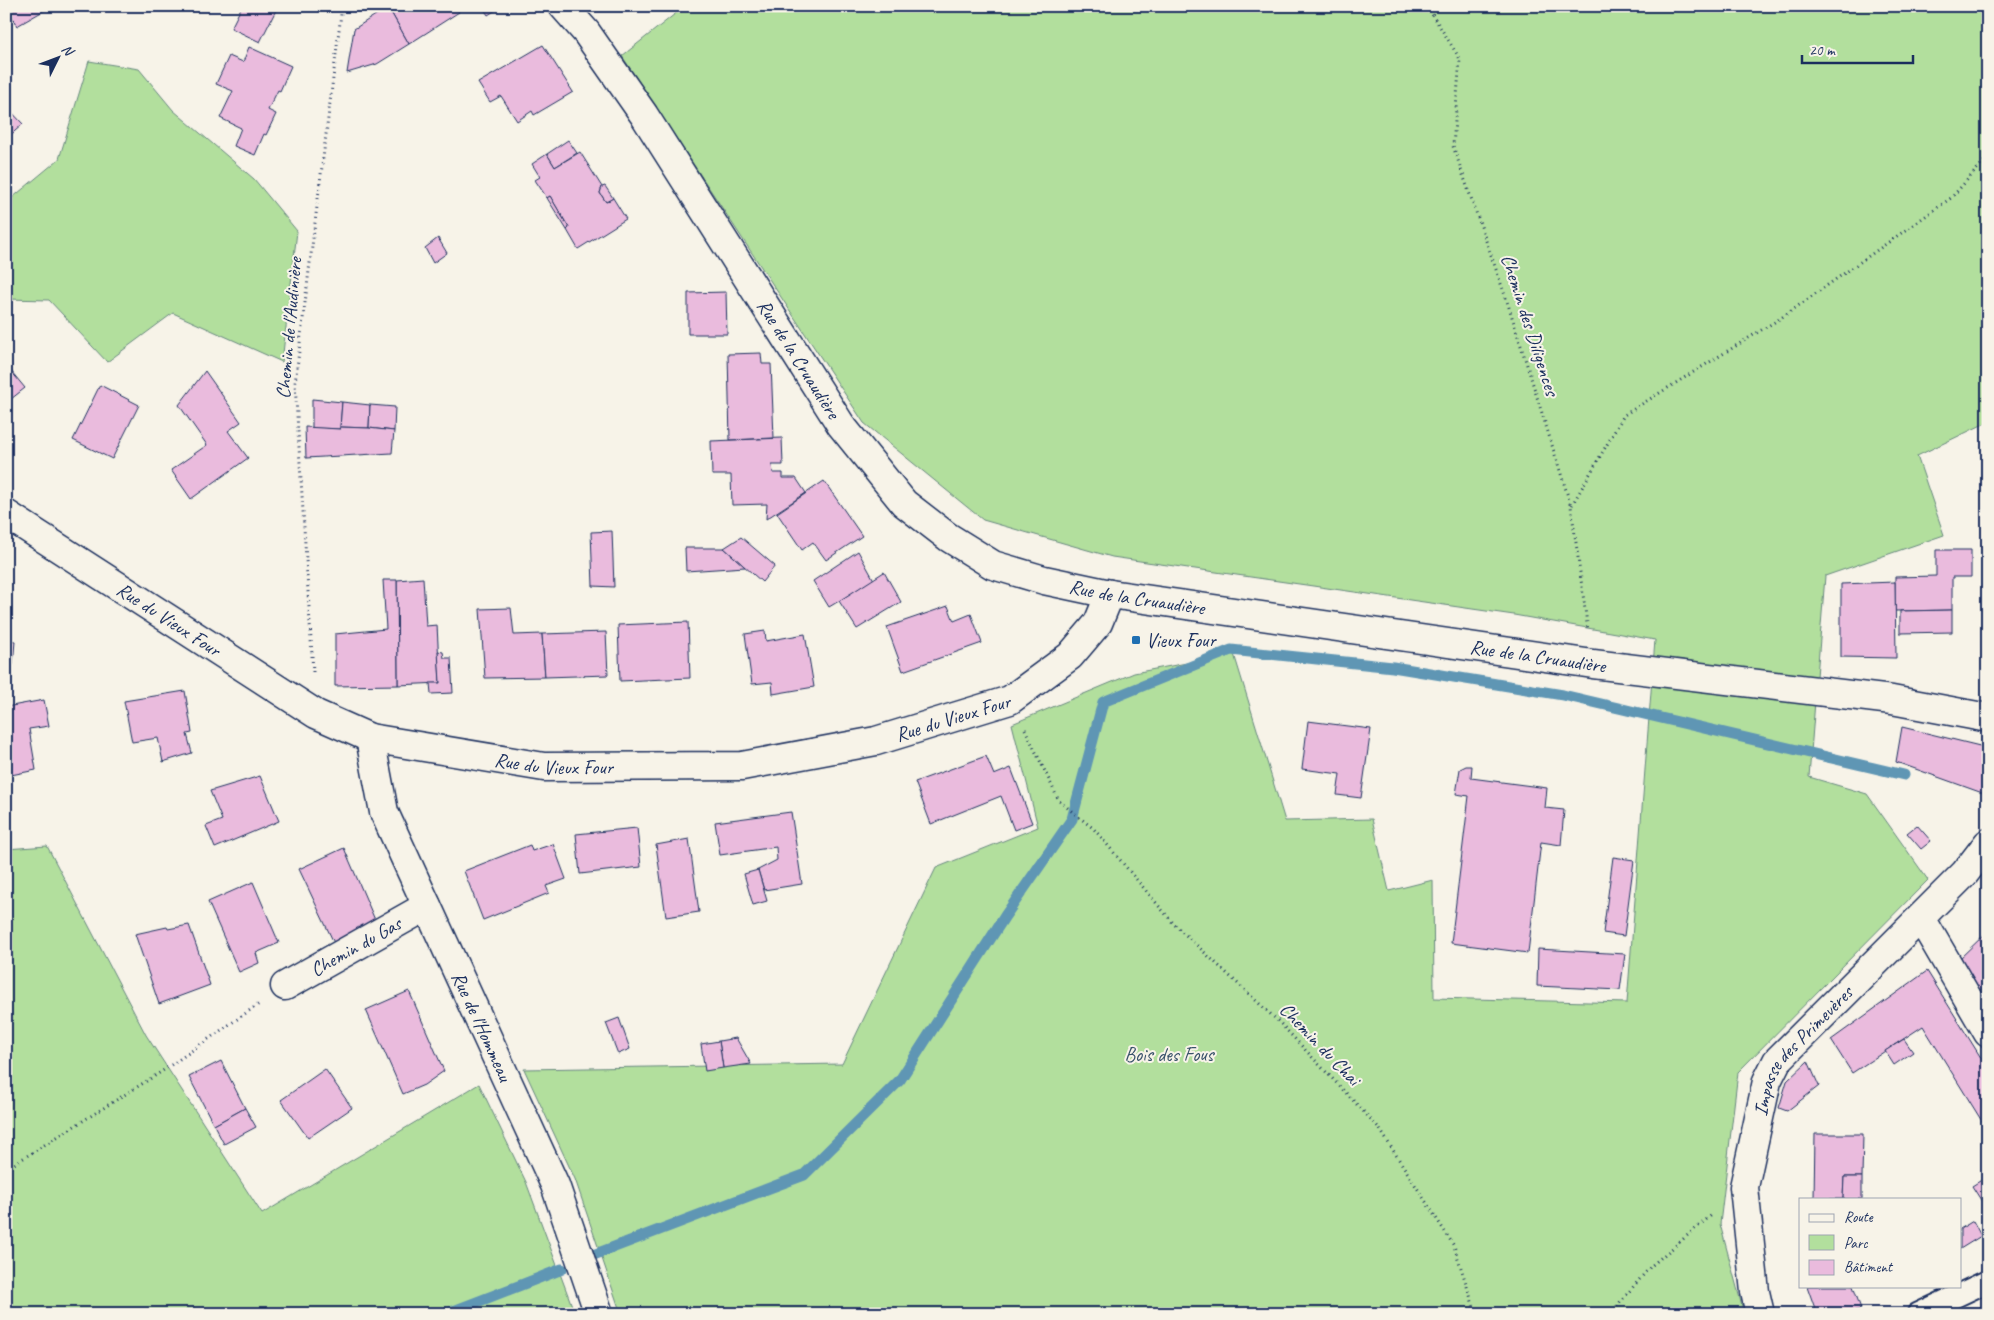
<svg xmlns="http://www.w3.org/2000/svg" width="1994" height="1320" viewBox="0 0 1994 1320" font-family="Caveat,sans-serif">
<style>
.green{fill:#b2df9d;stroke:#66877e}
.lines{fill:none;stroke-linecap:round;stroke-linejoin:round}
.stream{stroke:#5f96b4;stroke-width:11}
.building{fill:#eabbdd;stroke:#1b2f5e}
.service-casing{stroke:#1b2f5e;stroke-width:25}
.minor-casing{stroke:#1b2f5e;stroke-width:31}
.secondary-casing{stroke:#1b2f5e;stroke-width:31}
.path{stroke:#1b2f5e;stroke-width:3;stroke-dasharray:1 4;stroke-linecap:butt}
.service{stroke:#f7f3e8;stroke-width:21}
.minor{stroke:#f7f3e8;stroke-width:28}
.secondary{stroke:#f7f3e8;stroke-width:28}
.poi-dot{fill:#1f6fb2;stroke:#f7f3e8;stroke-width:2}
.labels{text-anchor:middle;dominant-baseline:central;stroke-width:4;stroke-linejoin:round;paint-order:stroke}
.street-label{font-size:20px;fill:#1b2f5e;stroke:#f7f3e8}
.poi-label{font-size:20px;fill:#1b2f5e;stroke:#f7f3e8;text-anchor:start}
.park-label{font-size:20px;fill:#39526b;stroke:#f7f3e8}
</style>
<rect width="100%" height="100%" fill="#f7f3e8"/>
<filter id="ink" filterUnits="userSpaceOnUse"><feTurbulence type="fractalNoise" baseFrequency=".02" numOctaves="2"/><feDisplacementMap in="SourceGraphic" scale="10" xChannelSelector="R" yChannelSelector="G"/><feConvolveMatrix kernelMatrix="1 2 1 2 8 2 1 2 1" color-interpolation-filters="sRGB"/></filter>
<g filter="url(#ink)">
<!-- green -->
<g class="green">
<polygon points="685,6 1988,6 1988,422 1917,456 1944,535 1825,576 1809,777 1867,794 1928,880 1738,1072 1720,1224 1744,1314 621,1314 575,1179 524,1069 842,1064 936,868 1038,827 1012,724 1134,673 1234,654 1285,821 1372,819 1389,891 1433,880 1434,998 1627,1003 1655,640 1514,615 1112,557 983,520 864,423 622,56"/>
<polygon points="89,61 139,69 173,110 254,179 297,231 282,362 173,313 107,362 49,300 6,299 6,203 59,159"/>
<polygon points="47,846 146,1035 262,1214 479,1084 526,1182 575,1314 6,1314 6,849"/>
</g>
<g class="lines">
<!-- stream -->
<g class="stream">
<polyline points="588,1257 804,1175 900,1080 1005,916 1072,819 1103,702 1231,650 1393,667 1563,695 1904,775"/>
<polyline points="446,1314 562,1269"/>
</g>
</g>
<!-- building -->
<g class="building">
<polygon points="6,6 52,6 17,26"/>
<polygon points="242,6 278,6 260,42 231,28"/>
<polygon points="459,6 456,8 459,12 409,44 388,7"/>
<polygon points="482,6 502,6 488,15"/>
<polygon points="388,7 409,44 377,64 347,73 354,29"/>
<polygon points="543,45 573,92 534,115 532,111 517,121 501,96 490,102 478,83"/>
<polygon points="249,47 291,66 280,91 278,90 268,110 276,114 266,135 264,134 255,155 234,146 241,128 220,118 233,91 216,84 229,56 243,62"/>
<polygon points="6,106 23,124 6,139"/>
<polygon points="568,140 577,153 555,167 547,154"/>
<polygon points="580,152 602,187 600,193 606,202 613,198 626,219 578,249 567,230 569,228 550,196 547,198 535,180 540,177 532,164 547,154 555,167"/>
<polygon points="605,186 613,198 606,202 600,193 602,187"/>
<polygon points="550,196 569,228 567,230 547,198"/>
<polygon points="438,238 447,253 433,263 425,248"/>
<polygon points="726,292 727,334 688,334 688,293"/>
<polygon points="761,353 762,364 771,364 774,438 730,440 728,354"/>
<polygon points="6,365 25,388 6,403"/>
<polygon points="205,371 241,422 228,431 248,458 191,499 171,470 207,445 179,405"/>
<polygon points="100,385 139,405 112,459 73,440"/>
<polygon points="312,399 342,402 340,429 312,428"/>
<polygon points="342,402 370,405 369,428 340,427"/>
<polygon points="370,405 395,407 394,431 369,428"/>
<polygon points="305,427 340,429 340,427 369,428 394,431 392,453 306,458"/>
<polygon points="782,438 783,465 772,465 773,473 783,473 783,478 796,478 806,493 766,519 767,504 732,505 731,475 712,475 711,441"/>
<polygon points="824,481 862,536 826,560 813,542 802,550 777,513"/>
<polygon points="612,531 614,587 593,586 591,532"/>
<polygon points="741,537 775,566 762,582 724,548"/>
<polygon points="685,548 724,548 745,567 686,571"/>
<polygon points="1936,550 1971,550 1971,577 1952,577 1952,610 1895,611 1895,577 1936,576"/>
<polygon points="858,551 874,580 829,607 813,581"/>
<polygon points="884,572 901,602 857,629 839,601"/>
<polygon points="423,578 426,626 437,625 440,683 398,685 397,580"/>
<polygon points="383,580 397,580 398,685 335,686 335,634 386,629"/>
<polygon points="1895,582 1896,658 1841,657 1841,584"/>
<polygon points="948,606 954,621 971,614 982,643 903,671 887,627"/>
<polygon points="511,608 514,635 542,634 545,677 485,678 480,609"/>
<polygon points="1952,610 1952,632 1900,633 1900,611"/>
<polygon points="688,622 690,678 620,681 618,625"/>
<polygon points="765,631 766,641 805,634 814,687 773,694 772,682 752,684 745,634"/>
<polygon points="606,632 608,675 545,677 542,634"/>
<polygon points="6,640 15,641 13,665 6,666"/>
<polygon points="438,651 443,652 444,658 451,658 453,693 431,694 430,683 440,683"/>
<polygon points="185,691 192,733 187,734 192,753 163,762 158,738 132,742 124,701"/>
<polygon points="44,700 49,726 29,729 36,770 6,776 6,707"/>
<polygon points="1308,721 1371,729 1361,798 1337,795 1340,774 1302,769"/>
<polygon points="1902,727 1988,748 1988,795 1896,762"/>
<polygon points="986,756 994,775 1011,768 1032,823 1014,830 1001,796 931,824 915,782"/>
<polygon points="1466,766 1472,766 1471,778 1547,788 1545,808 1564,810 1561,845 1541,842 1528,953 1451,943 1469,796 1456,794 1460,769"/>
<polygon points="260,776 279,821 215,848 206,826 222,820 210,791"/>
<polygon points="791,812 802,884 764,890 758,870 777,860 776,847 720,855 715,822"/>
<polygon points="1917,825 1931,841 1921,849 1907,833"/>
<polygon points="637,828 641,867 580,874 576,834"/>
<polygon points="689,839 699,912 666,917 656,845"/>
<polygon points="553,844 566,879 546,886 549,893 483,920 464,871 530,845 532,851"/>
<polygon points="344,848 375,920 335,945 299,869"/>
<polygon points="1613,857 1634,860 1624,936 1603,933"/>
<polygon points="758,870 767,901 753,905 744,874"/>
<polygon points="253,882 279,943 256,953 259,963 239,972 208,902"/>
<polygon points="189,925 210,985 159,1004 135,934 167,927 168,929"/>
<polygon points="1988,931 1988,982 1978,993 1956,962"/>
<polygon points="1538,949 1625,954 1620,990 1537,986"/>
<polygon points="1927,971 1988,1069 1988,1131 1923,1026 1852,1073 1831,1040"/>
<polygon points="409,991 444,1071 424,1085 403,1094 366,1010"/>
<polygon points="619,1018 630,1049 618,1054 606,1023"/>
<polygon points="736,1038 751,1064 723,1068 719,1041"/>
<polygon points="1904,1039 1913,1052 1894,1065 1885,1051"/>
<polygon points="719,1041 723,1068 705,1071 701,1044"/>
<polygon points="221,1061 245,1108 214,1125 189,1077"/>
<polygon points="1808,1061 1819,1086 1787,1111 1779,1108 1787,1081"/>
<polygon points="325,1069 352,1108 308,1138 281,1100"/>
<polygon points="245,1108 256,1127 224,1144 214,1125"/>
<polygon points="1815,1134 1863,1134 1862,1177 1844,1177 1843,1199 1814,1199"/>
<polygon points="1988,1176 1988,1211 1972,1186"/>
<polygon points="1844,1177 1862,1177 1862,1199 1843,1199"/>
<polygon points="1973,1221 1981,1236 1960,1249 1960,1229"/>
<polygon points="1807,1286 1853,1286 1861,1309 1847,1314 1817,1314"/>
</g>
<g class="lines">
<defs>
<polyline id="service" points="1918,1314 1988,1281"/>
<g id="minor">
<path id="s1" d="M6 514 316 714 370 738 544 767 742 766 876 741 1010 700 1070 656 1098 623 1110 594"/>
<path id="s2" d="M370 738 384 812 555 1185 599 1314"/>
<polyline points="1921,918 1988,1033"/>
<path id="s3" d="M285 986 427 906"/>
<path id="s4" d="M1760 1314 1755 1292 1744 1187 1767 1081 1777 1061 1965 873 1988 843"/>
</g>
<g id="secondary">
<path id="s5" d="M563 6 586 32 644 115 841 425 904 503 948 537 993 565 1044 580 1110 594 1593 664 1892 700 1988 718"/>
</g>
</defs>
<!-- service casing -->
<use href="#service" class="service-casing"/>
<!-- minor casing -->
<use href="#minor" class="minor-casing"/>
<!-- secondary casing -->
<use href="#secondary" class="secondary-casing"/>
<!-- path -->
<g class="path">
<polyline points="1427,6 1460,59 1453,146 1507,301 1571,506 1588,631"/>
<polyline points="1572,505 1624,415 1781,318 1951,198 1988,157"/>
<polyline points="313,672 295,383 342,6"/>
<polyline points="1025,729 1059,801 1094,829 1174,924 1279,1022 1379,1128 1454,1246 1476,1314"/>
<polyline points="6,1169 161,1072 259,1004"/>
<polyline points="1610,1314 1651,1266 1713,1214"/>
</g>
<!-- service -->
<use href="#service" class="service"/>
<!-- minor -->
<use href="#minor" class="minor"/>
<!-- secondary -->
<use href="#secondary" class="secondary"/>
</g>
</g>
<!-- markers -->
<rect class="poi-dot" x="1131" y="635" width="10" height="10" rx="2.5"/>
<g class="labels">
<!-- street labels -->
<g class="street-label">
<text transform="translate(1530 325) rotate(72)">Chemin des Diligences</text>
<text transform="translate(289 328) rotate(-85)">Chemin de l'Audinière</text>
<text stroke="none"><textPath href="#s5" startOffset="425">Rue de la Cruaudière</textPath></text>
<text stroke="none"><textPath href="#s5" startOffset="860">Rue de la Cruaudière</textPath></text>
<text stroke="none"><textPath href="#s1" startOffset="194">Rue du Vieux Four</textPath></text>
<text stroke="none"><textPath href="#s5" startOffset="1265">Rue de la Cruaudière</textPath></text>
<text stroke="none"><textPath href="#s1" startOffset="1019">Rue du Vieux Four</textPath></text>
<text stroke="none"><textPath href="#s1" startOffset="614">Rue du Vieux Four</textPath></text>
<text stroke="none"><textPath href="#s3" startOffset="81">Chemin du Gas</textPath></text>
<text stroke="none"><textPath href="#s2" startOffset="311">Rue de l'Hommeau</textPath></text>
<text transform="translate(1320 1044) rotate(46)">Chemin du Chai</text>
<text stroke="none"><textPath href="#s4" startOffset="281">Impasse des Primevères</textPath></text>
</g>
<!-- poi labels -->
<g class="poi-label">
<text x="1146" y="640">Vieux Four</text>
</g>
<!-- park labels -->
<g class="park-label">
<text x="1169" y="1054">Bois des Fous</text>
</g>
</g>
<!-- margin -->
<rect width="1994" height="1320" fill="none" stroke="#f7f3e8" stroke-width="25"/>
<rect x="12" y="12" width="1969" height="1295" fill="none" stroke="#1b2f5e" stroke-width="2" filter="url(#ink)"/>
<!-- legend -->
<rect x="1799" y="1198" width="162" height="90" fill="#f7f3e8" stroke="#9fa5b1"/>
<rect x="1809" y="1214" width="25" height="8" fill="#f7f3e8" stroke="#9fa5b1"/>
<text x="1844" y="1222" font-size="15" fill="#1b2f5e">Route</text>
<rect x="1809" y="1235" width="25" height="15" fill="#b2df9d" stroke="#9fa5b1"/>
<text x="1844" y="1248" font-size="15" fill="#1b2f5e">Parc</text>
<rect x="1809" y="1260" width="25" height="15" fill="#eabbdd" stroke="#9fa5b1"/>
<text x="1844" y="1272" font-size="15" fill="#1b2f5e">Bâtiment</text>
<!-- north arrow -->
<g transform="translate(58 58) rotate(48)" stroke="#f7f3e8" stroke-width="4" paint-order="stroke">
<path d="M0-4L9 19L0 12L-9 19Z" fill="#1b2f5e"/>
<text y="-8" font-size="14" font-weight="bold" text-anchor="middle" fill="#1b2f5e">N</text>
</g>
<!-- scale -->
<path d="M1802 55v8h111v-8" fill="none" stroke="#1b2f5e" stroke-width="2.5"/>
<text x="1809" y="55" font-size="15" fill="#1b2f5e" stroke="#f7f3e8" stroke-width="4" paint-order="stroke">20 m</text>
</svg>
